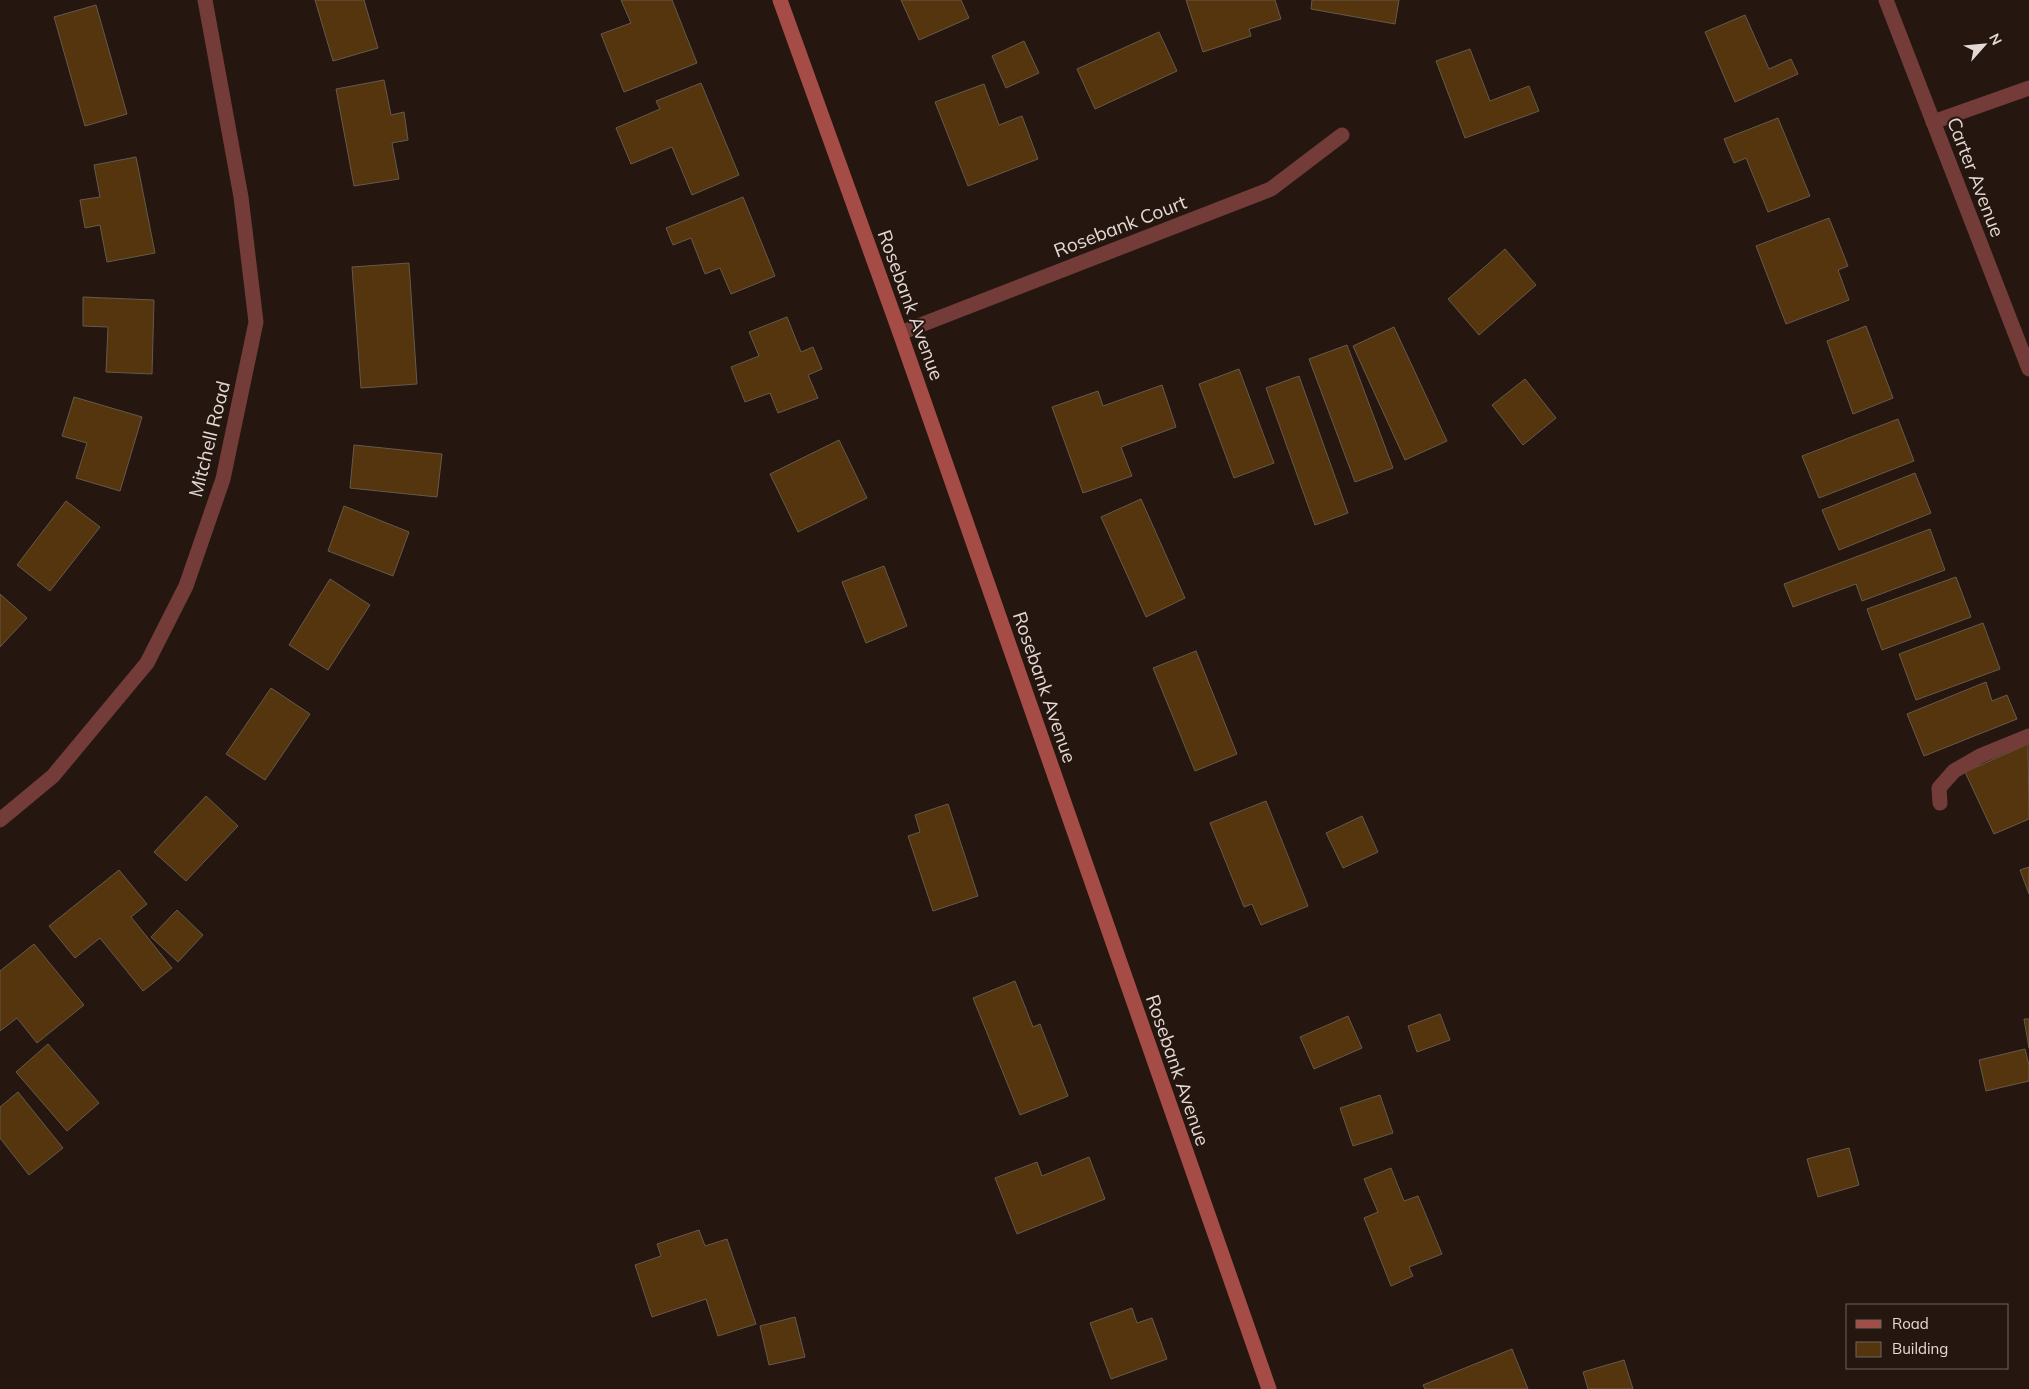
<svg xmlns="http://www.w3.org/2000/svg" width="2029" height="1389" viewBox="0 0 2029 1389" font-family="Mulish,sans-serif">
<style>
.building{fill:#54350e;stroke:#66594c}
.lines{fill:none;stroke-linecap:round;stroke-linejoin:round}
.lane{stroke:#733c38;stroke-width:15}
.street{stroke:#733c38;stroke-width:15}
.secondary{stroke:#a54c47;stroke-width:15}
.labels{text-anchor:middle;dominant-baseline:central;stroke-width:4;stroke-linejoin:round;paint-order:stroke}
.street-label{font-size:19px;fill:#e4d9d5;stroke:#251710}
</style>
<rect width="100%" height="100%" fill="#251710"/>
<!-- building -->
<g class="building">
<polygon points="315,0 364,0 378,48 333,61"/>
<polygon points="621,0 672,0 697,63 624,92 601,34 631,23"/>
<polygon points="901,0 961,0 969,18 919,40"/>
<polygon points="1186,0 1275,0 1281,19 1249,29 1251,36 1203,52"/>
<polygon points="1312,0 1399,0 1395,24 1311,9"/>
<polygon points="96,5 127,114 85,126 54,17"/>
<polygon points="1745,15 1769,69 1791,59 1798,74 1735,102 1705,32"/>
<polygon points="1159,32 1177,71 1095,109 1077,69"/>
<polygon points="1024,41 1039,73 1006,88 992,56"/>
<polygon points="1470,49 1490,101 1529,86 1539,111 1465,138 1436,61"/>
<polygon points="384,80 391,115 404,112 408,140 392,143 399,179 354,186 336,89"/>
<polygon points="701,83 739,175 692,195 672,147 631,164 616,128 660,109 656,101"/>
<polygon points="984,84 999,125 1022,116 1038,159 968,186 935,102"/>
<polygon points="1778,118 1810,196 1768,212 1746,158 1734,163 1724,139"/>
<polygon points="136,157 155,253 107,262 100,225 85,228 80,200 100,197 94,165"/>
<polygon points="743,197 775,276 731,294 720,268 705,274 691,238 673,245 666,228"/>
<polygon points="1829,218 1848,266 1838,270 1849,300 1786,324 1756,246"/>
<polygon points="1505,249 1536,285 1479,335 1448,299"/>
<polygon points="409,263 417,384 361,388 352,267"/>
<polygon points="83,297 154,300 152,374 106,372 108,327 83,326"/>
<polygon points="787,317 801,352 813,347 822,369 808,375 818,398 778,413 770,393 745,402 731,367 759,356 749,332"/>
<polygon points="1866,326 1893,398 1853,414 1827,341"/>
<polygon points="1394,327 1447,441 1405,460 1353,346"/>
<polygon points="1347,345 1393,468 1355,482 1309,359"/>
<polygon points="1239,369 1274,463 1234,478 1199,384"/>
<polygon points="1299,376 1348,513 1315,525 1266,388"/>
<polygon points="1525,379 1556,418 1523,445 1492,405"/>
<polygon points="1162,385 1176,427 1121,447 1132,476 1083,493 1052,407 1098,391 1103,406"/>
<polygon points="74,397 142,417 120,491 76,478 87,443 62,436"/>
<polygon points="1898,419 1914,461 1819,498 1802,456"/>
<polygon points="839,440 867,498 798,532 770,474"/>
<polygon points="354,445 442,454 437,497 350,488"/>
<polygon points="1915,473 1931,513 1839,550 1822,510"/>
<polygon points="1141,499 1185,598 1146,617 1101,517"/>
<polygon points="66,501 100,527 50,591 17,565"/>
<polygon points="344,506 409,532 393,576 328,551"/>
<polygon points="1930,529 1945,570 1862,601 1856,584 1793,607 1784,584"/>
<polygon points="884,566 907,626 866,643 842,582"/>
<polygon points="1956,577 1971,617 1882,650 1867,609"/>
<polygon points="330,579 370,605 328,670 289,645"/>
<polygon points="0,594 27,618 0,647"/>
<polygon points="1983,623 2000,669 1916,700 1899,654"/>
<polygon points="1196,651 1237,754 1195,771 1153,668"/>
<polygon points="1986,682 1992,701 2007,695 2017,719 1924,756 1907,714"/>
<polygon points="271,688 310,714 265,780 226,754"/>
<polygon points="2028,744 2029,819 1994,834 1965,772"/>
<polygon points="206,796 238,826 186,881 154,852"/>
<polygon points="1266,801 1308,906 1261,925 1252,904 1244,907 1210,823"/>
<polygon points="948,804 978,896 933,911 908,836 920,832 915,815"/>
<polygon points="1362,816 1378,852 1343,868 1326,833"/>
<polygon points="2029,867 2029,894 2020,870"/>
<polygon points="119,870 147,904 131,917 172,968 143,991 100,938 75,958 49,926"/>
<polygon points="177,910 203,935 178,962 151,937"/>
<polygon points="34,944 84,1005 37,1043 17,1018 0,1031 0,971"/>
<polygon points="1015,981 1033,1027 1040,1024 1068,1096 1020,1115 973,998"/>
<polygon points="1440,1014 1450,1040 1417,1052 1408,1026"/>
<polygon points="1348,1016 1362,1048 1314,1069 1300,1037"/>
<polygon points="2024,1019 2029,1019 2029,1048"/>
<polygon points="48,1044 99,1103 67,1131 16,1072"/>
<polygon points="2025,1049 2029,1065 2029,1081 1986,1091 1979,1060"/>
<polygon points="18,1092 63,1148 29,1175 0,1138 0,1107"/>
<polygon points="1380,1095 1393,1133 1353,1146 1340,1108"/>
<polygon points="1849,1148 1859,1185 1818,1197 1807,1159"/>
<polygon points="1089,1157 1105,1199 1017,1234 995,1178 1037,1162 1042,1176"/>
<polygon points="1391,1168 1404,1201 1418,1196 1442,1254 1409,1267 1413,1276 1391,1286 1364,1218 1378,1212 1364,1179"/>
<polygon points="699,1230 705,1246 727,1239 756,1324 718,1336 706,1299 652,1317 635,1265 661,1256 657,1244"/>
<polygon points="1132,1308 1137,1323 1152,1318 1167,1359 1111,1379 1090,1323"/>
<polygon points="795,1317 805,1357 769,1365 760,1326"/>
<polygon points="1512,1349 1528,1389 1425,1389 1423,1385"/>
<polygon points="1624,1360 1633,1389 1588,1389 1583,1372"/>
</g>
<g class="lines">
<!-- lane -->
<polyline class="lane" points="1940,803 1939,788 1954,771 1980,756 2029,736"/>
<!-- street -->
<g class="street">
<polyline points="1886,0 2029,369"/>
<polyline points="1933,122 2029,88"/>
<polyline points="900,333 1271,189 1342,135"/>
<polyline points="0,820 53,776 147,663 186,586 223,479 256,322 241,197 205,0"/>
</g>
<!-- secondary -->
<polyline class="secondary" points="780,0 900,333 1269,1389"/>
</g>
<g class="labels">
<!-- street labels -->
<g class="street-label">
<text transform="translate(1976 177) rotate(69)">Carter Avenue</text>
<text transform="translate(1120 226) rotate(-21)">Rosebank Court</text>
<text transform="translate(911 305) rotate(70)">Rosebank Avenue</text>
<text transform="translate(209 439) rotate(-76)">Mitchell Road</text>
<text transform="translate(1045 687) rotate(71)">Rosebank Avenue</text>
<text transform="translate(1178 1070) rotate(71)">Rosebank Avenue</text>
</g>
</g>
<!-- legend -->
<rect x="1846" y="1304" width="162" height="65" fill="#251710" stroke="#71655f"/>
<rect x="1856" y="1320" width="25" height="8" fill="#a54c47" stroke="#71655f"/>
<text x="1892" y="1329" font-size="15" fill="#e4d9d5">Road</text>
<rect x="1856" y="1342" width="25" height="15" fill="#54350e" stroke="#71655f"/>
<text x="1892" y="1354" font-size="15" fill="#e4d9d5">Building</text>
<!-- north arrow -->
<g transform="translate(1984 45) rotate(63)" stroke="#251710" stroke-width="4" paint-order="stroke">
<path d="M0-4L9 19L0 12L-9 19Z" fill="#e4d9d5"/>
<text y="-8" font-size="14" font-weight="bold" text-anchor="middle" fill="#e4d9d5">N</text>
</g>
</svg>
